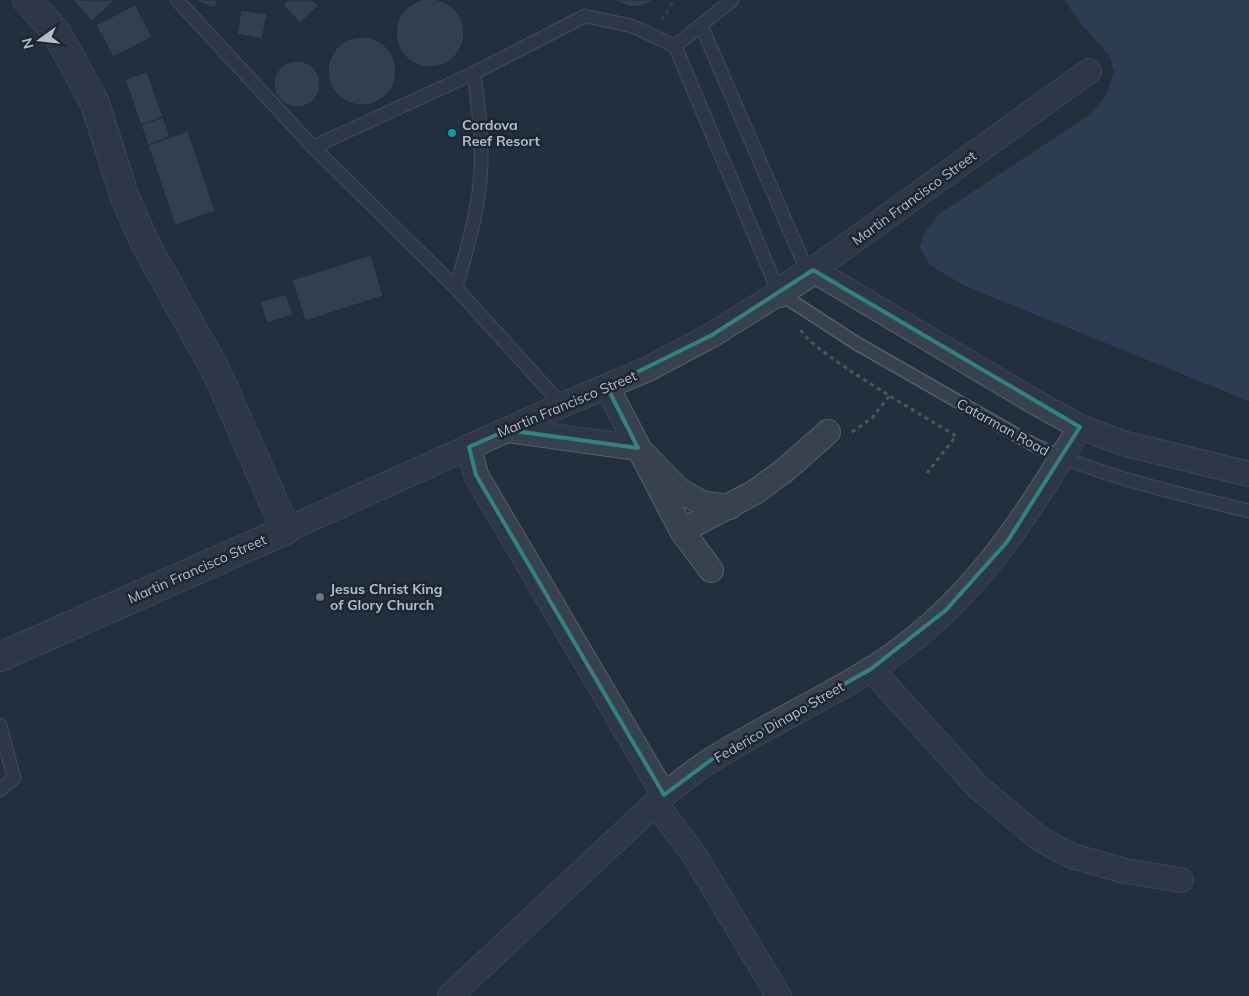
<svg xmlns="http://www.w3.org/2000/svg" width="1249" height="996" viewBox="0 0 1249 996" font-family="Mulish,sans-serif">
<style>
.water{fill:#394c67}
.building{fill:#455162;stroke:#1f2835}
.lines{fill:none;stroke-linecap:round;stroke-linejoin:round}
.service-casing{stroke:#565f6c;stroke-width:15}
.minor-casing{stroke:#565f6c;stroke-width:26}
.tertiary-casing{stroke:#565f6c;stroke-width:30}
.path{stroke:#44595c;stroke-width:3;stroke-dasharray:4 4;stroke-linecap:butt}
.service{stroke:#38414e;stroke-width:12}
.minor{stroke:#38414e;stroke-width:24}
.tertiary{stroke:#38414e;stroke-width:28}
.marked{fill:none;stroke:#308480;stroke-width:4;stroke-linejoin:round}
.culture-dot{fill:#0f9aa8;stroke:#1d2633;stroke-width:2}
.worship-dot{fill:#6b7280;stroke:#1d2633;stroke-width:2}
.labels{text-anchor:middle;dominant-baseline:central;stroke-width:5;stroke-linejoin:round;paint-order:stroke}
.poi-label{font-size:14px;font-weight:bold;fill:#b4bcc9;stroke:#1d2633;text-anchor:start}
.street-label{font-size:14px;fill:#b4bcc9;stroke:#1d2633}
</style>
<rect width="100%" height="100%" fill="#242f3e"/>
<!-- water -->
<polygon class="water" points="1064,0 1249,0 1249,401 965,286 930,265 920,247 924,233 939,214 1091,114 1106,95 1114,72 1110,56 1082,25"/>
<!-- building -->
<g class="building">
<circle cx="430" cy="33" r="34"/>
<polygon points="73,0 115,0 92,21"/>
<polygon points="193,0 217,0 215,8"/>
<polygon points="287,0 312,0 318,6 300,23 283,5"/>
<polygon points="614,0 657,0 637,7 627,6"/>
<polygon points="135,5 152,37 113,57 96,25"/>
<polygon points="241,10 267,14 262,39 237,34"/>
<circle cx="362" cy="71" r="34"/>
<circle cx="297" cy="84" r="23"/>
<polygon points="147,72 163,117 141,125 125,79"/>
<polygon points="163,117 170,137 148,145 141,125"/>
<polygon points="188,131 215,211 175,225 148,145"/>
<polygon points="371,255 383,296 305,321 292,280"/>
<polygon points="286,294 293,315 267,323 260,302"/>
</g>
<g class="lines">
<defs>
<g id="service">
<polyline points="177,0 313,147 456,288 562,405"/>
<polyline points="701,25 808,273"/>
<polyline points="675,46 732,0"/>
<path d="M313 147 474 73 585 16 632 26 675 46 779 293 856 343 1034 445C1102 477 1176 493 1249 511"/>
<path d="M456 288C467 249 480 207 481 166 482 135 478 104 474 73"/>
<polyline points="0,725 14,778 0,790"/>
</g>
<g id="minor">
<polyline points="1089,71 813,270 1033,401 1080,427 1126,444 1249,474"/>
<polyline points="607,387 682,531 711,570"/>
<polyline points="507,430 638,448 679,490 702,503 730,507"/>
<polyline points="469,447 476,475 664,795"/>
<polyline points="286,530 562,405 646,370 712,335 779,293"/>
<polyline points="682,531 755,492 785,470 828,432"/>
<polyline points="871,669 978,787 1040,839 1072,856 1125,871 1181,880"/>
<polyline points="656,804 695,856 779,996"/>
<path d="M450 996 664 795C681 782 697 768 716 757 766 726 820 701 870 670 967 610 1024 522 1080 427"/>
</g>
<g id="tertiary">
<polyline points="779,293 813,270"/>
<polyline points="0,657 286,530 216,371 147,247 125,198 95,103 56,32 27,0"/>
</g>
</defs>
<!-- service casing -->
<use href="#service" class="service-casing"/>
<!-- minor casing -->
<use href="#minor" class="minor-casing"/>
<!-- tertiary casing -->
<use href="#tertiary" class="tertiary-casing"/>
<!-- path -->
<g class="path">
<polyline points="662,20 674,0"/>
<path d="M801 330C811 352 929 419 956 436L927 473"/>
<polyline points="852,432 872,418 890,395"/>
</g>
<!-- service -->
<use href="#service" class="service"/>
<!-- minor -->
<use href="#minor" class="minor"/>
<!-- tertiary -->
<use href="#tertiary" class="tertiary"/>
</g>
<!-- marked area -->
<path d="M0 0H1249V996H0ZM813 270 1080 427 1007 542 946 610 871 669 715 757 664 795 476 475 469 447 507 430 638 448 607 387 712 335Z" fill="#242f3e" fill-opacity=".55" fill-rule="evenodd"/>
<path class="marked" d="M813 270 1080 427 1007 542 946 610 871 669 715 757 664 795 476 475 469 447 507 430 638 448 607 387 712 335Z"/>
<!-- markers -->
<circle class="culture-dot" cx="452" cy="133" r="5"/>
<circle class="worship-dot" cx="320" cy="597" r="5"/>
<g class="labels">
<!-- poi labels -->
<g class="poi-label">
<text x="462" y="125">Cordova<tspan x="462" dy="16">Reef Resort</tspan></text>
<text x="330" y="589">Jesus Christ King<tspan x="330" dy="16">of Glory Church</tspan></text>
</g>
<!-- street labels -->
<g class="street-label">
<text transform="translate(914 198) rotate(-36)">Martin Francisco Street</text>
<text transform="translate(567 404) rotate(-23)">Martin Francisco Street</text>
<text transform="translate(1003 427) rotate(29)">Catarman Road</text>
<text transform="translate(197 569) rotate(-24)">Martin Francisco Street</text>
<text transform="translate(779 722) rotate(-30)">Federico Dinapo Street</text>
</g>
</g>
<!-- north arrow -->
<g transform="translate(40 40) rotate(255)" stroke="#1d2633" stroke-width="4" paint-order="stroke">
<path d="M0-4L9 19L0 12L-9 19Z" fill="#b4bcc9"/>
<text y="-8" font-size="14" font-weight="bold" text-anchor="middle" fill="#b4bcc9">N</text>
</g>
</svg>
